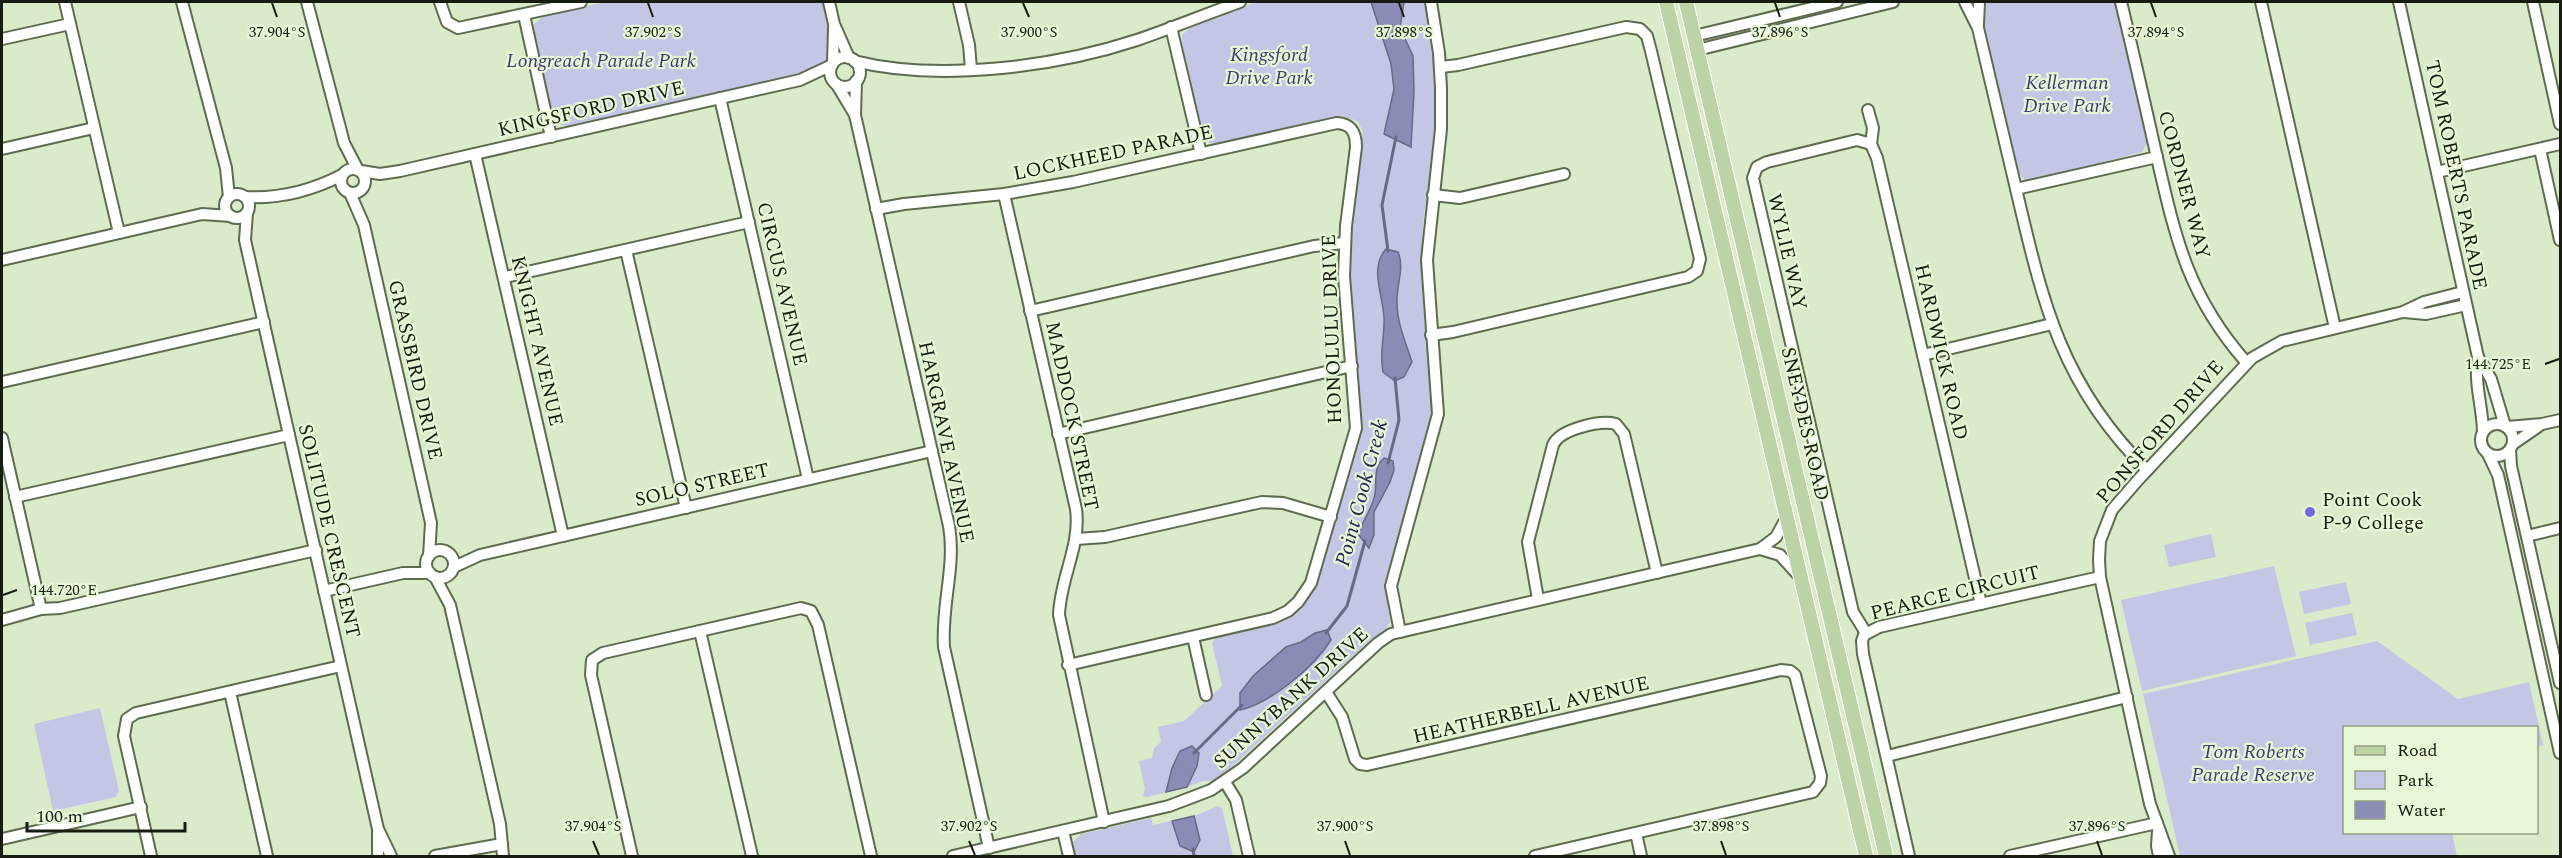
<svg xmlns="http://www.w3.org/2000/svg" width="2562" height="858" viewBox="0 0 2562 858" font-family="Spectral,serif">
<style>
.green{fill:#c4c6e5}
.water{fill:#8a8cb5;stroke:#676a84;stroke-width:1.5}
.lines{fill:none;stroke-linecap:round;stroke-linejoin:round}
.stream{stroke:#676a84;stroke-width:3}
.minor-casing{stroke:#5d6c4e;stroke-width:14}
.major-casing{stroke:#fff;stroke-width:16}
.minor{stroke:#fff;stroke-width:10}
.major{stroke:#bcd3a5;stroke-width:14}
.ticks{fill:none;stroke:#161c10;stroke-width:2}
.poi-dot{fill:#7167e1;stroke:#e6f8d6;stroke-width:2}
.labels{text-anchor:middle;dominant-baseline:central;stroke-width:4.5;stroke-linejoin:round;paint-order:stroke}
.park-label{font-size:20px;font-style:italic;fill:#3e3b72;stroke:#e6f8d6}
.street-label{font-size:20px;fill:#161c10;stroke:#e6f8d6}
.poi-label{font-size:20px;fill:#161c10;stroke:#e6f8d6;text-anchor:start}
.water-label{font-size:21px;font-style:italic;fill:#262256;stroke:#e6f8d6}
.ticks-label{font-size:15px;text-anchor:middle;fill:#161c10;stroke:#e6f8d6;stroke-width:4.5;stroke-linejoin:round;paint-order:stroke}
</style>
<rect width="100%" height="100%" fill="#d9ebc9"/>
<!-- green -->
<g class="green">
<path d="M605 2H822C825 16 835 51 825 63 818 70 803 72 794 75L570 126 560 125 552 117 533 32 534 24 544 16Z"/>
<path d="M1256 2H1425C1436 52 1438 104 1432 156 1429 184 1423 213 1422 242 1420 295 1427 348 1432 401V419L1385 586 1390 622 1385 630 1370 640 1225 773 1213 781H1202L1187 787 1147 797 1143 796 1145 789 1139 761 1152 758 1154 748 1161 742 1158 727 1184 721 1222 686 1212 643 1215 638 1282 620 1297 610 1311 594 1318 580 1360 431 1361 417 1351 307 1350 261 1353 201 1363 131 1357 121 1343 116 1221 144 1210 143 1202 134 1182 43V35L1192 26Z"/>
<polygon points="1983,2 2115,2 2147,143 2142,152 2034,181 2026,182 2014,167 1983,21"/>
<polygon points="2211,534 2216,557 2169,567 2164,545"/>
<polygon points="2274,566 2296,656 2142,691 2121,600"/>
<polygon points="2346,582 2351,604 2304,614 2299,592"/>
<polygon points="2352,613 2357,635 2310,645 2305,623"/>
<polygon points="2377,641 2458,699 2529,682 2543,745 2537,747 2536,728 2344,728 2344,832 2452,833 2457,856 2180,856 2143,694"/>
<polygon points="100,708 119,791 116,797 53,811 34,724"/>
<polygon points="1218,806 1222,808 1233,856 1073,856 1073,842 1081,834 1151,818 1153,825 1194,816"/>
</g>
<!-- water -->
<g class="water">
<polygon points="1371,2 1404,2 1400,28 1413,56 1414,91 1411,147 1384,134 1394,89 1391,64"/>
<path d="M1386 249 1398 252C1405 268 1396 286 1397 303 1397 323 1406 343 1412 362L1404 377 1395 381 1383 372C1379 352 1385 337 1384 317 1383 295 1369 268 1386 249Z"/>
<path d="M1384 458 1393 461 1394 470 1390 482 1374 512V535L1369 548 1358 534C1362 522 1373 507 1375 494 1377 481 1373 467 1384 458Z"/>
<path d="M1327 630 1331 640C1314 667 1271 703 1240 710V693L1253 676 1286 647 1301 642 1315 633Z"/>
<polygon points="1192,746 1199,753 1197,766 1187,787 1166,792 1172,768 1180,751"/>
<polygon points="1194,816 1200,840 1194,852 1180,846 1172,821"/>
</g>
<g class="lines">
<!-- stream -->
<g class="stream">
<polyline points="1388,251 1382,205 1396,137"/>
<polyline points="1388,463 1399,420 1395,378"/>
<polyline points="1326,633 1347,606 1365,541"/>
<polyline points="1194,753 1242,705"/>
<polyline points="1193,849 1194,856"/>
</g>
<defs>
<g id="minor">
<polyline points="65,2 119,233"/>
<polyline points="182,2 226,168 229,197"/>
<polyline points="307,2 344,143 358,170"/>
<polyline points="440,2 447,22 458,28 581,2"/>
<polyline points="829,2 834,24 849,58"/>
<polyline points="959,2 969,45 971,69"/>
<path d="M1965 2 1978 28C1991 83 2004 138 2017 193 2043 304 2062 386 2147 470"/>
<path d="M2121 2C2133 51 2144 100 2155 149 2175 235 2186 294 2246 362"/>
<polyline points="2261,2 2335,328"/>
<path d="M2399 2 2478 357C2474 385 2482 403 2483 431"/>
<polyline points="2533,2 2560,124"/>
<polyline points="524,15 551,137"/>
<polyline points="1978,24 1979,2"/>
<polyline points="1171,27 1201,154"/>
<polyline points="1694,36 1837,2"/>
<polyline points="2,39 70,24"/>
<polyline points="1697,50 1893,2"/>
<circle cx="845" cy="72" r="15"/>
<path d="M854 61C938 82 1055 67 1137 40 1172 28 1206 14 1240 2"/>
<polyline points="833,63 834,28"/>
<path d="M856 81 855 115 949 526C956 566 941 606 944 647L989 848"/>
<polyline points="837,85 855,115"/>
<polyline points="720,98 808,479"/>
<polyline points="1868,110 1873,128 1871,144 1877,158 1981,604"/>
<polyline points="2,149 94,128"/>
<polyline points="2540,149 2560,240"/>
<polyline points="475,154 563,536"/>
<circle cx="353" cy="181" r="12"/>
<polyline points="361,171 380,174 400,171 800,80 832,65"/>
<polyline points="2437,172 2560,144"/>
<polyline points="2016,189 2157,157"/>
<polyline points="350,193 364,225 431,523 429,556"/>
<circle cx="237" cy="206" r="12"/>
<path d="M1004 194 1076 509C1081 546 1060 578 1059 615L1104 822"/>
<polyline points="1433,195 1460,198 1564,174"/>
<path d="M245 197C280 199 311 191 342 175"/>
<path d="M876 209 904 204 1004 194 1073 182 1337 123C1352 124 1356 133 1356 147L1346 226 1344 276 1356 428 1311 583 1298 602 1288 611 1273 618 1068 665"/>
<polyline points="247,213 245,240 378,829 391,856"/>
<polyline points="626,250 686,508"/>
<polyline points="2,260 202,214 231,216"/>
<polyline points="505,277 749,222"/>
<polyline points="1030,311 1314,246 1344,243"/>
<polyline points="2404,312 2426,314 2466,305"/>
<polyline points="1431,335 1453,332 1688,277 1697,271 1700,259 1651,51 1647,36 1640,29 1626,27 1458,65 1441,67"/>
<polyline points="1923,355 2052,324"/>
<polyline points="2478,357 2491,379 2505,426"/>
<polyline points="2,382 264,322"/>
<circle cx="2497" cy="440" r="16"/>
<polyline points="2507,427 2542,424 2560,420"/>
<polyline points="1058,434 1352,366"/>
<polyline points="2,438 41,609"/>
<polyline points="2513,444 2539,426"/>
<polyline points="2510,450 2511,466 2560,683"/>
<polyline points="2488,454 2498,475 2560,753"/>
<polyline points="15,497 289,435"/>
<polyline points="2527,536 2560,528"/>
<polyline points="1076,539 1105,537 1262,502 1283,503 1331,517"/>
<polyline points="1760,549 1780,555 1800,577"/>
<circle cx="440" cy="564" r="14"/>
<polyline points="454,567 480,555 932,451"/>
<polyline points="435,577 450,605 500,824 503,856"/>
<polyline points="324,591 403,573 430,573"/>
<path d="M1538 599 1528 542 1553 445C1560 429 1600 420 1616 424L1624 434 1657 573"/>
<polyline points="2,620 41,609 60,608 316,550"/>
<polyline points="700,631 752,856"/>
<polyline points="1400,632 1391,586 1438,414 1427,260 1441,129 1441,88 1439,53 1431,2"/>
<polyline points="1866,633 1853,612 1753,178 1757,167 1767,162 1857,140 1871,144"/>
<polyline points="1193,637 1206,695"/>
<polyline points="230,692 267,856"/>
<polyline points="1326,692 1342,717 1355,759 1360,764 1367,765 1781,670 1790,671 1795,675 1821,776 1820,783 1813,792 1535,856"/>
<polyline points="1887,756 2127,697"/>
<polyline points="1225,782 1236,800 1249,856"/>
<polyline points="1063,831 1069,856"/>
<polyline points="2158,831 2157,846 2159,856"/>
<polyline points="1636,833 1641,856"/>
<polyline points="2,839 141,807"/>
<polyline points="151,856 124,736 127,719 136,713 341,666"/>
<polyline points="378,856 378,833"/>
<polyline points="435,856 502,844"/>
<polyline points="632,856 591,675 592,660 603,653 801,608 811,611 818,625 871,856"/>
<polyline points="953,856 1169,806 1211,790 1243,768 1378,643 1391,634 1760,549 1776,537 1787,517"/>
<polyline points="1909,856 1863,654 1862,641 1864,635 1879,627 2100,577"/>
<polyline points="2010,856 2157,823"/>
<polyline points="2169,856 2150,804 2100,577 2099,560 2100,541 2112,510 2138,480 2252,358 2282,341 2403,312 2424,302 2463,292"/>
</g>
<g id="major">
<polyline points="1666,2 1866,856"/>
<polyline points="1686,2 1886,856"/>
</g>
</defs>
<!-- minor casing -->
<use href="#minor" class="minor-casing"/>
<!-- major casing -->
<use href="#major" class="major-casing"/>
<!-- minor -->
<use href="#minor" class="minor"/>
<!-- major -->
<use href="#major" class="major"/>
</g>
<!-- ticks -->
<path class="ticks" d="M272 3 277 17M648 3 653 17M1023 3 1029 17M1399 3 1404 17M1775 3 1780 17M2151 3 2156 17M2545 364 2559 359M3 595 17 590M593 841 599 855M969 841 975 855M1345 841 1350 855M1721 841 1726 855M2097 841 2102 855"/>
<!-- markers -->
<circle class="poi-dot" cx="2310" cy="512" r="6"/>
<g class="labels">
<!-- park labels -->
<g class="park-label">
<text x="1269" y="55">Kingsford<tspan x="1269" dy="23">Drive Park</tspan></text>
<text x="601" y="61">Longreach Parade Park</text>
<text x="2067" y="83">Kellerman<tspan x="2067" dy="23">Drive Park</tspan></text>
<text x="2253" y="752">Tom Roberts<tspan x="2253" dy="23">Parade Reserve</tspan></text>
</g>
<!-- street labels -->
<g class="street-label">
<text transform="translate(591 109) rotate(-13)">KINGSFORD DRIVE</text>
<text transform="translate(1113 153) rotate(-12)">LOCKHEED PARADE</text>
<text transform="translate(2456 175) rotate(78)">TOM ROBERTS PARADE</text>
<text transform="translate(2184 185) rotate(75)">CORDNER WAY</text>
<text transform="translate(1787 252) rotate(77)">WYLIE WAY</text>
<text transform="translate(782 284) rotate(77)">CIRCUS AVENUE</text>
<text transform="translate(1332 329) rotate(-92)">HONOLULU DRIVE</text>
<text transform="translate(537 341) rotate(77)">KNIGHT AVENUE</text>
<text transform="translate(1941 352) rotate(77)">HARDWICK ROAD</text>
<text transform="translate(415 370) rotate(77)">GRASSBIRD DRIVE</text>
<text transform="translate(1072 416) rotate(78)">MADDOCK STREET</text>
<text transform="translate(1805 424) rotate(77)">SNEYDES ROAD</text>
<text transform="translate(2160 432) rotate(-49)">PONSFORD DRIVE</text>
<text transform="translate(946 442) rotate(78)">HARGRAVE AVENUE</text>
<text transform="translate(702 485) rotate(-13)">SOLO STREET</text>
<text transform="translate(329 531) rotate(77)">SOLITUDE CRESCENT</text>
<text transform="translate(1955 593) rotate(-14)">PEARCE CIRCUIT</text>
<text transform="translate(1291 698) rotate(-42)">SUNNYBANK DRIVE</text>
<text transform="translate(1531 710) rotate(-13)">HEATHERBELL AVENUE</text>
</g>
<!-- poi labels -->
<g class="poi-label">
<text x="2322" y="500">Point Cook<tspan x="2322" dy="23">P-9 College</tspan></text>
</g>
<!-- water labels -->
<g class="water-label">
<text transform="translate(1362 493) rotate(-75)">Point Cook Creek</text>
</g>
</g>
<g class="ticks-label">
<text x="277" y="37">37.904°S</text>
<text x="653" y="37">37.902°S</text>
<text x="1029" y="37">37.900°S</text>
<text x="1404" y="37">37.898°S</text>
<text x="2156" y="37">37.894°S</text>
<text x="1780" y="37">37.896°S</text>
<text x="2498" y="369">144.725°E</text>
<text x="64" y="595">144.720°E</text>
<text x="593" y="831">37.904°S</text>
<text x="969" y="831">37.902°S</text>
<text x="1345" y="831">37.900°S</text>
<text x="1721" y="831">37.898°S</text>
<text x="2097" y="831">37.896°S</text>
</g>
<!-- border -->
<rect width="2562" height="858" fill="none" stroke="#161c10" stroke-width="6"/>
<!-- legend -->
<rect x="2343" y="726" width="195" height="108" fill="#e6f8d6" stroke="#93a087" stroke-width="1.5"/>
<rect x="2355" y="746" width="30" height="9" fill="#bcd3a5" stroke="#93a087" stroke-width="1.5"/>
<text x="2397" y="756" font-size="18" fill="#161c10">Road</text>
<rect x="2355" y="771" width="30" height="18" fill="#c4c6e5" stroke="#93a087" stroke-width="1.5"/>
<text x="2397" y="786" font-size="18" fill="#161c10">Park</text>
<rect x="2355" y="801" width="30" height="18" fill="#8a8cb5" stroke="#93a087" stroke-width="1.5"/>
<text x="2397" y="816" font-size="18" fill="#161c10">Water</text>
<!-- scale -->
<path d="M27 822v9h158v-9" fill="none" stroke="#161c10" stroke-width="3"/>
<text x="36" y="822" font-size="18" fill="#161c10" stroke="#e6f8d6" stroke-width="4.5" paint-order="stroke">100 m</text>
</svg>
